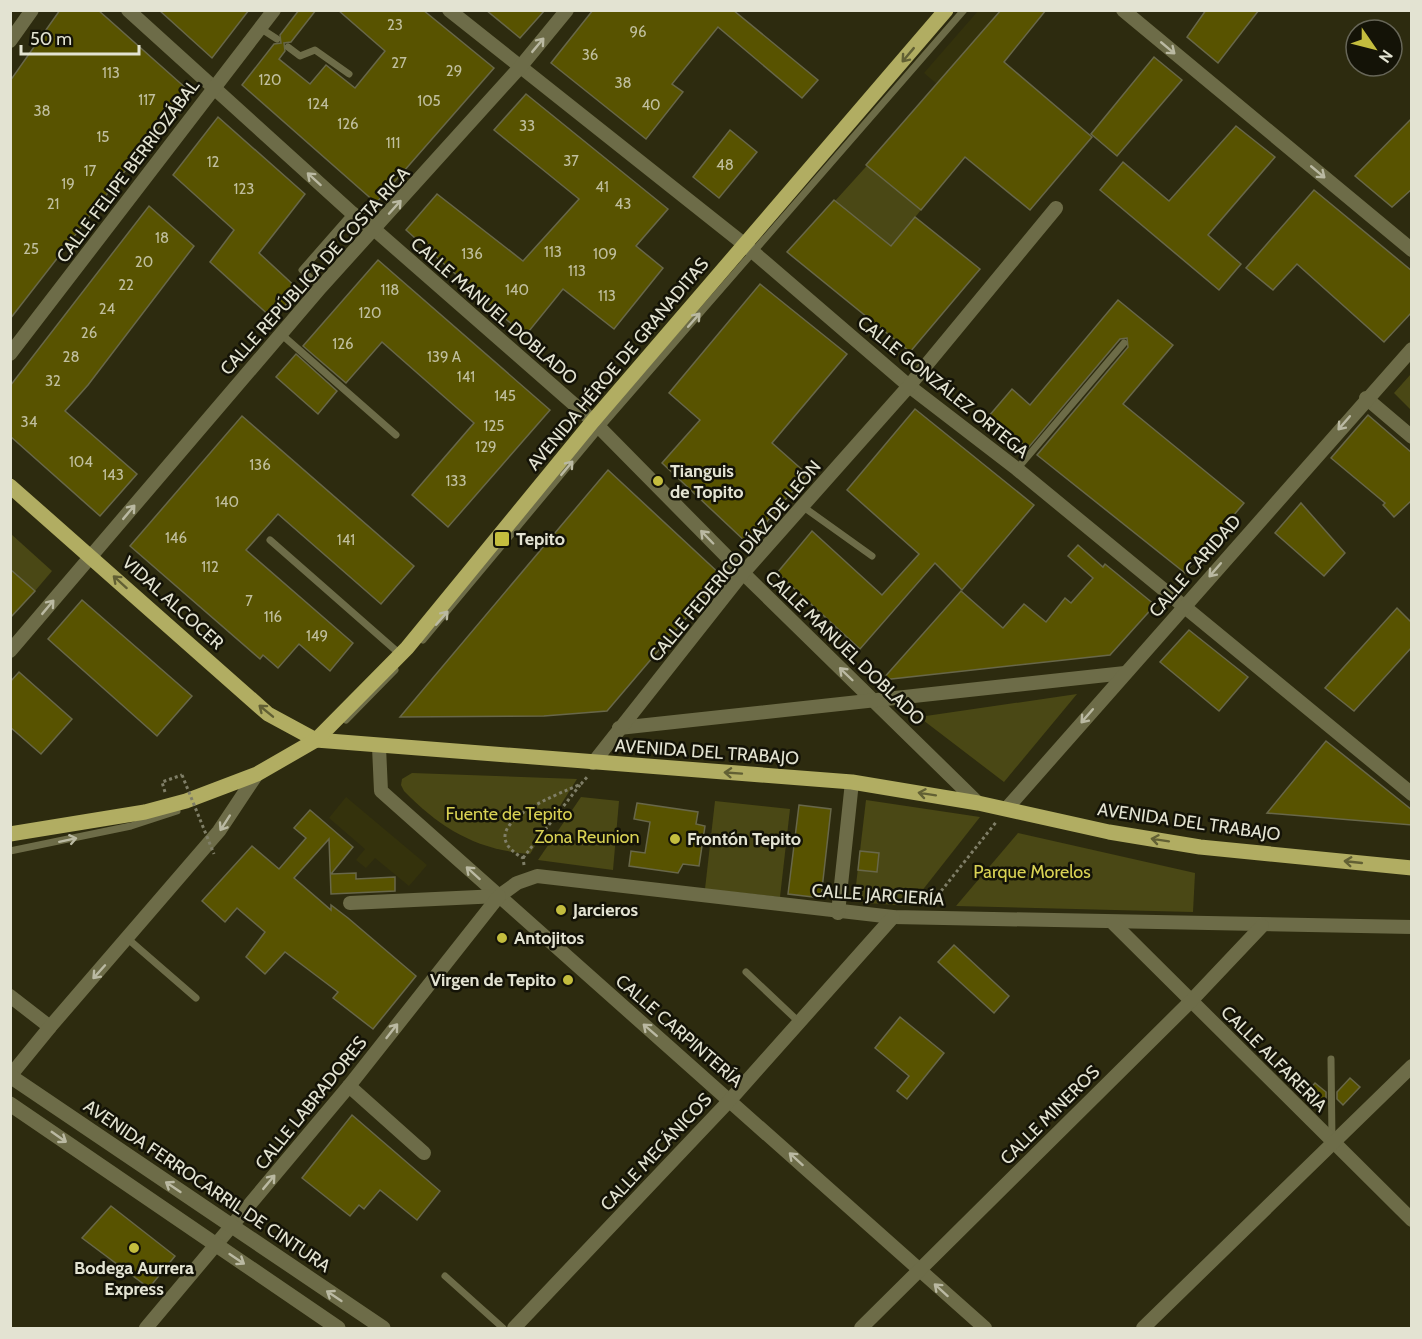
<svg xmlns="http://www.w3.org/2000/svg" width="1422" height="1339" viewBox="0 0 1422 1339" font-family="Cabin,sans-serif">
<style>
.built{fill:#34320c}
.green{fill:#4a4815}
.building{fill:#585300;stroke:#686749;stroke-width:1.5}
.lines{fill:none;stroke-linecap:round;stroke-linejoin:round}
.path{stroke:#7f7e67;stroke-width:3;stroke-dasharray:3 3;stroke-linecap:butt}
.service{stroke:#6d6c48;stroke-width:7}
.minor{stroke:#6d6c48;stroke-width:14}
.tertiary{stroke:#6d6c48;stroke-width:15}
.primary{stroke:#b1ad62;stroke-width:15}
.path-bridge{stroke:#7f7e67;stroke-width:3;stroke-dasharray:3 3;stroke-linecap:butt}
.oneway{stroke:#bab9a2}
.oneway2{stroke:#626034}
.poi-dot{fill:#c4bd3e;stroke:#141307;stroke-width:2}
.labels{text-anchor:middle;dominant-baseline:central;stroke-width:5;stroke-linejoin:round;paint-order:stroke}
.number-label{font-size:15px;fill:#c0bf9e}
.street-label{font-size:18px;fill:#e3e3d2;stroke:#141307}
.poi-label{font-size:18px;font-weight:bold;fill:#e3e3d2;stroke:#141307;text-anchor:start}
.park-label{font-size:18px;fill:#d9d254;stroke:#141307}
</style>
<rect width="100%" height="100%" fill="#2d2b0f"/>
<!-- built -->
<g class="built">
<polygon points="978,11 1000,11 957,60 1008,104 937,84 924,73"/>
<polygon points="346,797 427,865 409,886 375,858 366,868 356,860 365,849 329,818"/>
</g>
<!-- green -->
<g class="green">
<polygon points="892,138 946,180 891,246 835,201"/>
<polygon points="1411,374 1411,410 1394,393"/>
<polygon points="11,534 52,571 35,591 11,569"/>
<polygon points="1077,694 1004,782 919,717"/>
<path d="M412 773 577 779 530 854C477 850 441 829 404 791L401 785 402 779Z"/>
<polygon points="581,797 619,801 613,870 538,860"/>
<polygon points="866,800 980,817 910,906 854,902"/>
<polygon points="715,801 790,809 780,897 705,889"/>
<polygon points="1018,833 1195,873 1193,912 956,906"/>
</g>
<!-- building -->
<g class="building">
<polygon points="60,10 98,10 188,90 10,319 10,81"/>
<polygon points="159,10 249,10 212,58"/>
<polygon points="299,10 316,10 291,42 284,43 285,51 279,59 310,84 326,65 355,88 385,51 338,10 423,10 494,68 376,203 242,85 274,44 281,43 280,35"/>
<polygon points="486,10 545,10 520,38"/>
<polygon points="593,10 733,10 818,80 802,98 718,27 672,84 683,92 646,139 551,63"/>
<polygon points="1001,10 1046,10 1004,62 1092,137 1030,210 965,157 921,210 866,165"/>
<polygon points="1206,10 1259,10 1218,63 1187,37"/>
<polygon points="1154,57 1182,80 1117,156 1091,134"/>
<polygon points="526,94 668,209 636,246 663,268 614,329 563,289 525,336 406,230 437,194 523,261 579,199 494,130"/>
<polygon points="218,117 305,194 259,253 299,290 273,319 210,262 234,230 173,175"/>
<polygon points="1412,118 1412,189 1392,207 1355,176"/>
<polygon points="1236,126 1275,157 1208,235 1241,264 1219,290 1100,190 1123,162 1169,201"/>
<polygon points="730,130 757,152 719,198 693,177"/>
<polygon points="1314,190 1412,271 1412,312 1384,342 1297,264 1273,290 1246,268"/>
<polygon points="834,200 891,246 915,217 980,269 910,352 787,252"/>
<polygon points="149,206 194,246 88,385 65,411 137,474 100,516 10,436 10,386"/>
<polygon points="378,260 550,410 448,527 412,495 474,423 382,342 346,383 303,346"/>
<polygon points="760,284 847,354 772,443 807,474 748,544 662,463 700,420 669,393"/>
<polygon points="1118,300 1173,345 1123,404 1244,503 1185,573 1037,455 1128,347 1127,338 1120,339 1028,448 989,416 1012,389 1030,405"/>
<polygon points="296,354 337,391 318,414 276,377"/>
<polygon points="915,409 1034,505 962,590 935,563 860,649 777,573 812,531 882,595 919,554 847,490"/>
<polygon points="1368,415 1412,453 1411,501 1394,517 1383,505 1385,503 1331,458"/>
<polygon points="242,416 414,566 381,604 278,514 246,550 353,643 330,671 299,644 278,668 263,655 260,659 130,546"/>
<polygon points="608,470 722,576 607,711 544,716 400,717"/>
<polygon points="1301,503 1345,553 1324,576 1275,533"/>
<polygon points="1078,545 1103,567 1105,564 1155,605 1110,655 882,680 961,591 1003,628 1024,604 1046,622 1065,598 1071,603 1093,578 1068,556"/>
<polygon points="10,569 35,591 10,618"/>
<polygon points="82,600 192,696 157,736 48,639"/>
<polygon points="1397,608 1412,623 1412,647 1354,711 1325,688"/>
<polygon points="1189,630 1248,677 1219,711 1160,662"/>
<polygon points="19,672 72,719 41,754 10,727 10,682"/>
<polygon points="1326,741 1412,810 1412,825 1267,813"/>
<polygon points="637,803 698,812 696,824 705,826 699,866 683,864 678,873 629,866 631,851 645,853 650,822 634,819"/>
<polygon points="799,805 831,809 821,898 788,894"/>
<polygon points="310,810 353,847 331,874 356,873 356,879 395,877 395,891 331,894 329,839 294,878 331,910 331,905 348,918 416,976 373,1029 333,998 338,992 285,952 265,974 246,957 265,932 237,908 225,922 202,901 252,846 279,869 306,838 294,828"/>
<polygon points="860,851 879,853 877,872 858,870"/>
<polygon points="954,945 1009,996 994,1013 938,962"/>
<polygon points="900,1017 944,1053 907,1099 897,1091 909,1076 875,1048"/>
<polygon points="1350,1078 1360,1087 1343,1105 1337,1099 1337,1092"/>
<polygon points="1315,1083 1326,1092 1326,1098 1321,1104 1307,1092"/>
<polygon points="352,1115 440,1191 417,1220 380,1190 364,1209 359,1205 350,1216 302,1178"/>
<polygon points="111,1206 175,1256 149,1288 82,1238"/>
</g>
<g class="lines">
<!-- path -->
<g class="path">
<polyline points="165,792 162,782 182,775"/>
<polyline points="523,858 580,785"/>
<path d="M524 865 523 858C467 827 557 795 581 784L588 776"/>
<polyline points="930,905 997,821"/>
</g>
<!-- service -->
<g class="service">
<polyline points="260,28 277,39"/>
<polyline points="288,47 300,56 315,50 349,74"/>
<polyline points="321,287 302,270 352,213"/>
<polyline points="281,334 396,435"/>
<polyline points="1017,469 1124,343"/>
<polyline points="802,506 872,556"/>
<polyline points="270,540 401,655"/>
<polyline points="423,640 600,428 964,10"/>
<polyline points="346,720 395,670"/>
<polyline points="10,851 131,826 177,811"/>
<polyline points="128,939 196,998"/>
<polyline points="746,972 800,1023"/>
<polyline points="1331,1059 1332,1140"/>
<polyline points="445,1276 503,1328"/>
</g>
<!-- minor -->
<g class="minor">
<polyline points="128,10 352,213 375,230 593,421 743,573 978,803"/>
<polyline points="449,10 745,245 909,386 1017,469 1412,794"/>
<polyline points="1123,10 1412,250"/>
<polyline points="10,41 32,10"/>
<polyline points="10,354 274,10"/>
<polyline points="1366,398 1412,437"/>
<polyline points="10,651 321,287 521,66 567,10"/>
<polyline points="619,728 1125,673"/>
<polyline points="379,747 381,791 985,1328"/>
<polyline points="593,763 743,573 909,386 1056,208"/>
<polyline points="1007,808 1412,349"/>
<polyline points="350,903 499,896 517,883 537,876 893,917 1412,927"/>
<polyline points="838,913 852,782"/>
<polyline points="1113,923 1412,1220"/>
<polyline points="10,996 50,1027"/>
<polyline points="10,1076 50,1027 219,831 257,774"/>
<polyline points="349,1086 424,1153"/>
<polyline points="146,1328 349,1086 499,896"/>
<polyline points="514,1328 730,1100 893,917"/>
<polyline points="861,1328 1191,1001 1262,926"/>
<polyline points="1143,1328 1412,1066"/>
</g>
<!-- tertiary -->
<g class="tertiary">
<polyline points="10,1076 383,1328"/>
<polyline points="10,1104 338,1328"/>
</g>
<!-- primary -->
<g class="primary">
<polyline points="10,486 268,714 316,740 852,782 978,803 1109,832 1200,847 1412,868"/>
<polyline points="10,834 145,812 186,801 257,774 316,740 407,648 593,421 946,10"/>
</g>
<!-- path-bridge -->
<polyline class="path-bridge" points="182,775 214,854"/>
</g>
<!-- one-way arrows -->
<defs><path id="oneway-shaft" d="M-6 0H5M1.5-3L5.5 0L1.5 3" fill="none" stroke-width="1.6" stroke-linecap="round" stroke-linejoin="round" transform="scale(1.5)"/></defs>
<g class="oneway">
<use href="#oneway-shaft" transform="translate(538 45) rotate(-50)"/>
<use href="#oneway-shaft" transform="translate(1168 48) rotate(40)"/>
<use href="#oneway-shaft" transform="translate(1318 172) rotate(40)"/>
<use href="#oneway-shaft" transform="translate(314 179) rotate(-138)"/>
<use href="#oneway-shaft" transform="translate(395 207) rotate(-48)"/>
<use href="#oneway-shaft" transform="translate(694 320) rotate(-49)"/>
<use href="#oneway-shaft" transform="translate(1344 423) rotate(131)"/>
<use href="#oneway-shaft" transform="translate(567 468) rotate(-50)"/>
<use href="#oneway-shaft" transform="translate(129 512) rotate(-50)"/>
<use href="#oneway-shaft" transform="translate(707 537) rotate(-134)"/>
<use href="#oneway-shaft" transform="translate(1215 570) rotate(131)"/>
<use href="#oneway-shaft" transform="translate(48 607) rotate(-50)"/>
<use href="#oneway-shaft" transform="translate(442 618) rotate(-49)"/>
<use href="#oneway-shaft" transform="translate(846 674) rotate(-136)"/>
<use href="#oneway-shaft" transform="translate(1087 716) rotate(131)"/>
<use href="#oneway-shaft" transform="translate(225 823) rotate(123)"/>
<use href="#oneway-shaft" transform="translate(68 840) rotate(-12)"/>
<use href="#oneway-shaft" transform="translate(473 873) rotate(-138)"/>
<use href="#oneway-shaft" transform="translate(99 972) rotate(132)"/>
<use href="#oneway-shaft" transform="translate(650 1030) rotate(-139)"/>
<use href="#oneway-shaft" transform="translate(392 1031) rotate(-52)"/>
<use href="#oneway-shaft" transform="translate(59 1137) rotate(35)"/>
<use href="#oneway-shaft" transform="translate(796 1159) rotate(-138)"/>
<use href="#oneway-shaft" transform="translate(269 1182) rotate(-50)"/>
<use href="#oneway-shaft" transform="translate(173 1187) rotate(-146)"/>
<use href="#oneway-shaft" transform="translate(237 1259) rotate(34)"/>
<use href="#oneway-shaft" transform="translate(941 1290) rotate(-138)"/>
<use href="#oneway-shaft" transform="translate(334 1296) rotate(-146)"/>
</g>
<g class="oneway2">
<use href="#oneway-shaft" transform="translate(908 55) rotate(130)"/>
<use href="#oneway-shaft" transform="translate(120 582) rotate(-138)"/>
<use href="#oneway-shaft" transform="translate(266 711) rotate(-141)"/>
<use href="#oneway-shaft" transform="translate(733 773) rotate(-176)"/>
<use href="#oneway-shaft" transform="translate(927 794) rotate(-171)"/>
<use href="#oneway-shaft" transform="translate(1160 840) rotate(-171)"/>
<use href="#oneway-shaft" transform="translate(1353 862) rotate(-174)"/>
</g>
<!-- markers -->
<g class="poi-dot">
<circle cx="658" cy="481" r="6"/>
<rect x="494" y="531" width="16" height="16" rx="3"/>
<circle cx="675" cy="839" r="6"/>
<circle cx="561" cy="910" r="6"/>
<circle cx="502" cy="938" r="6"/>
<circle cx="568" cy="980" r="6"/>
<circle cx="134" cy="1248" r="6"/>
</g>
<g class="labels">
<!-- number labels -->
<g class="number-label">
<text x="395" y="25">23</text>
<text x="638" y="32">96</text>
<text x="590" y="55">36</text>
<text x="399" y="63">27</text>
<text x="454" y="71">29</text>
<text x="111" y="73">113</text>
<text x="270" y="80">120</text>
<text x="623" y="83">38</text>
<text x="147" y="100">117</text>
<text x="429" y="101">105</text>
<text x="318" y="104">124</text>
<text x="651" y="105">40</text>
<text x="42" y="111">38</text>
<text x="348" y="124">126</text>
<text x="527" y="126">33</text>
<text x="103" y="137">15</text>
<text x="393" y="143">111</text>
<text x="571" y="161">37</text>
<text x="213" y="162">12</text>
<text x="725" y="165">48</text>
<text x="90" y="171">17</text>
<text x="68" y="184">19</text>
<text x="602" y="187">41</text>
<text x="244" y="189">123</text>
<text x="53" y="204">21</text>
<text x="623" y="204">43</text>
<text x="162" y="238">18</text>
<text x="31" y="249">25</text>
<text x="553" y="252">113</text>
<text x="472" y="254">136</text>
<text x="605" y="254">109</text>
<text x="144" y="262">20</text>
<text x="577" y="271">113</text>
<text x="126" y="285">22</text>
<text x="390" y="290">118</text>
<text x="517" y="290">140</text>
<text x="607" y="296">113</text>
<text x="107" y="309">24</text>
<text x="370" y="313">120</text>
<text x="89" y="333">26</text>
<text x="343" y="344">126</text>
<text x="71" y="357">28</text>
<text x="444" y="357">139 A</text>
<text x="466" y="377">141</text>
<text x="53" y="381">32</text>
<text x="505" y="396">145</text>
<text x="29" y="422">34</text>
<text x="494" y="426">125</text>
<text x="486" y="447">129</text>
<text x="81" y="462">104</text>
<text x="260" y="465">136</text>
<text x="113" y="475">143</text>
<text x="456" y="481">133</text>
<text x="227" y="502">140</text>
<text x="176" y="538">146</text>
<text x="346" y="540">141</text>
<text x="210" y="567">112</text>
<text x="249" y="601">7</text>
<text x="273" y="617">116</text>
<text x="317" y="636">149</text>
</g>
<!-- street labels -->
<g class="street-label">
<text transform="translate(128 171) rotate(-53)">CALLE FELIPE BERRIOZÁBAL</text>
<text transform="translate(315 271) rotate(-48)">CALLE REPÚBLICA DE COSTA RICA</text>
<text transform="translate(494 311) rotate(41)">CALLE MANUEL DOBLADO</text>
<text transform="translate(618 364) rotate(-50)">AVENIDA HÉROE DE GRANADITAS</text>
<text transform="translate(943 387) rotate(39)">CALLE GONZÁLEZ ORTEGA</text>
<text transform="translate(735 561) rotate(-50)">CALLE FEDERICO DÍAZ DE LEÓN</text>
<text transform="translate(1195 566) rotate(-49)">CALLE CARIDAD</text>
<text transform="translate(173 603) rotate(42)">VIDAL ALCOCER</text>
<text transform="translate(845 648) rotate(44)">CALLE MANUEL DOBLADO</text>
<text transform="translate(707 752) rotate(4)">AVENIDA DEL TRABAJO</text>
<text transform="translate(1189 822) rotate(8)">AVENIDA DEL TRABAJO</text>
<text transform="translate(878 895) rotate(4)">CALLE JARCIERÍA</text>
<text transform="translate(679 1031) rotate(41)">CALLE CARPINTERÍA</text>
<text transform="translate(1274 1059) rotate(45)">CALLE ALFARERIA</text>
<text transform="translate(311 1103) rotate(-51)">CALLE LABRADORES</text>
<text transform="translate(1050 1115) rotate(-45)">CALLE MINEROS</text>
<text transform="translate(656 1152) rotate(-47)">CALLE MECÁNICOS</text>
<text transform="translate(207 1186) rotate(34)">AVENIDA FERROCARRIL DE CINTURA</text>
</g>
<!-- poi labels -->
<g class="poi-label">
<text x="670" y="471">Tianguis<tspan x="670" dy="21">de Topito</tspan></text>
<text x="516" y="539">Tepito</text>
<text x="687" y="839">Frontón Tepito</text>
<text x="573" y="910">Jarcieros</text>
<text x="514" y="938">Antojitos</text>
<text x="556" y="980" text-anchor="end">Virgen de Tepito</text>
<text x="134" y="1268" text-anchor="middle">Bodega Aurrera<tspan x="134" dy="21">Express</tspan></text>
</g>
<!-- park labels -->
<g class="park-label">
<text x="509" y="814">Fuente de Tepito</text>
<text x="587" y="837">Zona Reunion</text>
<text x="1032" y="872">Parque Morelos</text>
</g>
</g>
<!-- border -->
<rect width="1422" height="1339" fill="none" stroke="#e3e3d2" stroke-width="24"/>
<!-- north arrow -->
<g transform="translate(1374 48) rotate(125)"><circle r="28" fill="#141307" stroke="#676658" stroke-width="1.5"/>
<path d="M0-4.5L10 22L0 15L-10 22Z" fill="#c4bd3e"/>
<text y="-9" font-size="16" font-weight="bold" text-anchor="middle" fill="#e3e3d2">N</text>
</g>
<!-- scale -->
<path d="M21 45v9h118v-9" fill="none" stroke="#e3e3d2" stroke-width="3"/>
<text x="30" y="45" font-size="18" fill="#e3e3d2" stroke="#141307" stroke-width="4.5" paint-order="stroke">50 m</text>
</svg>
